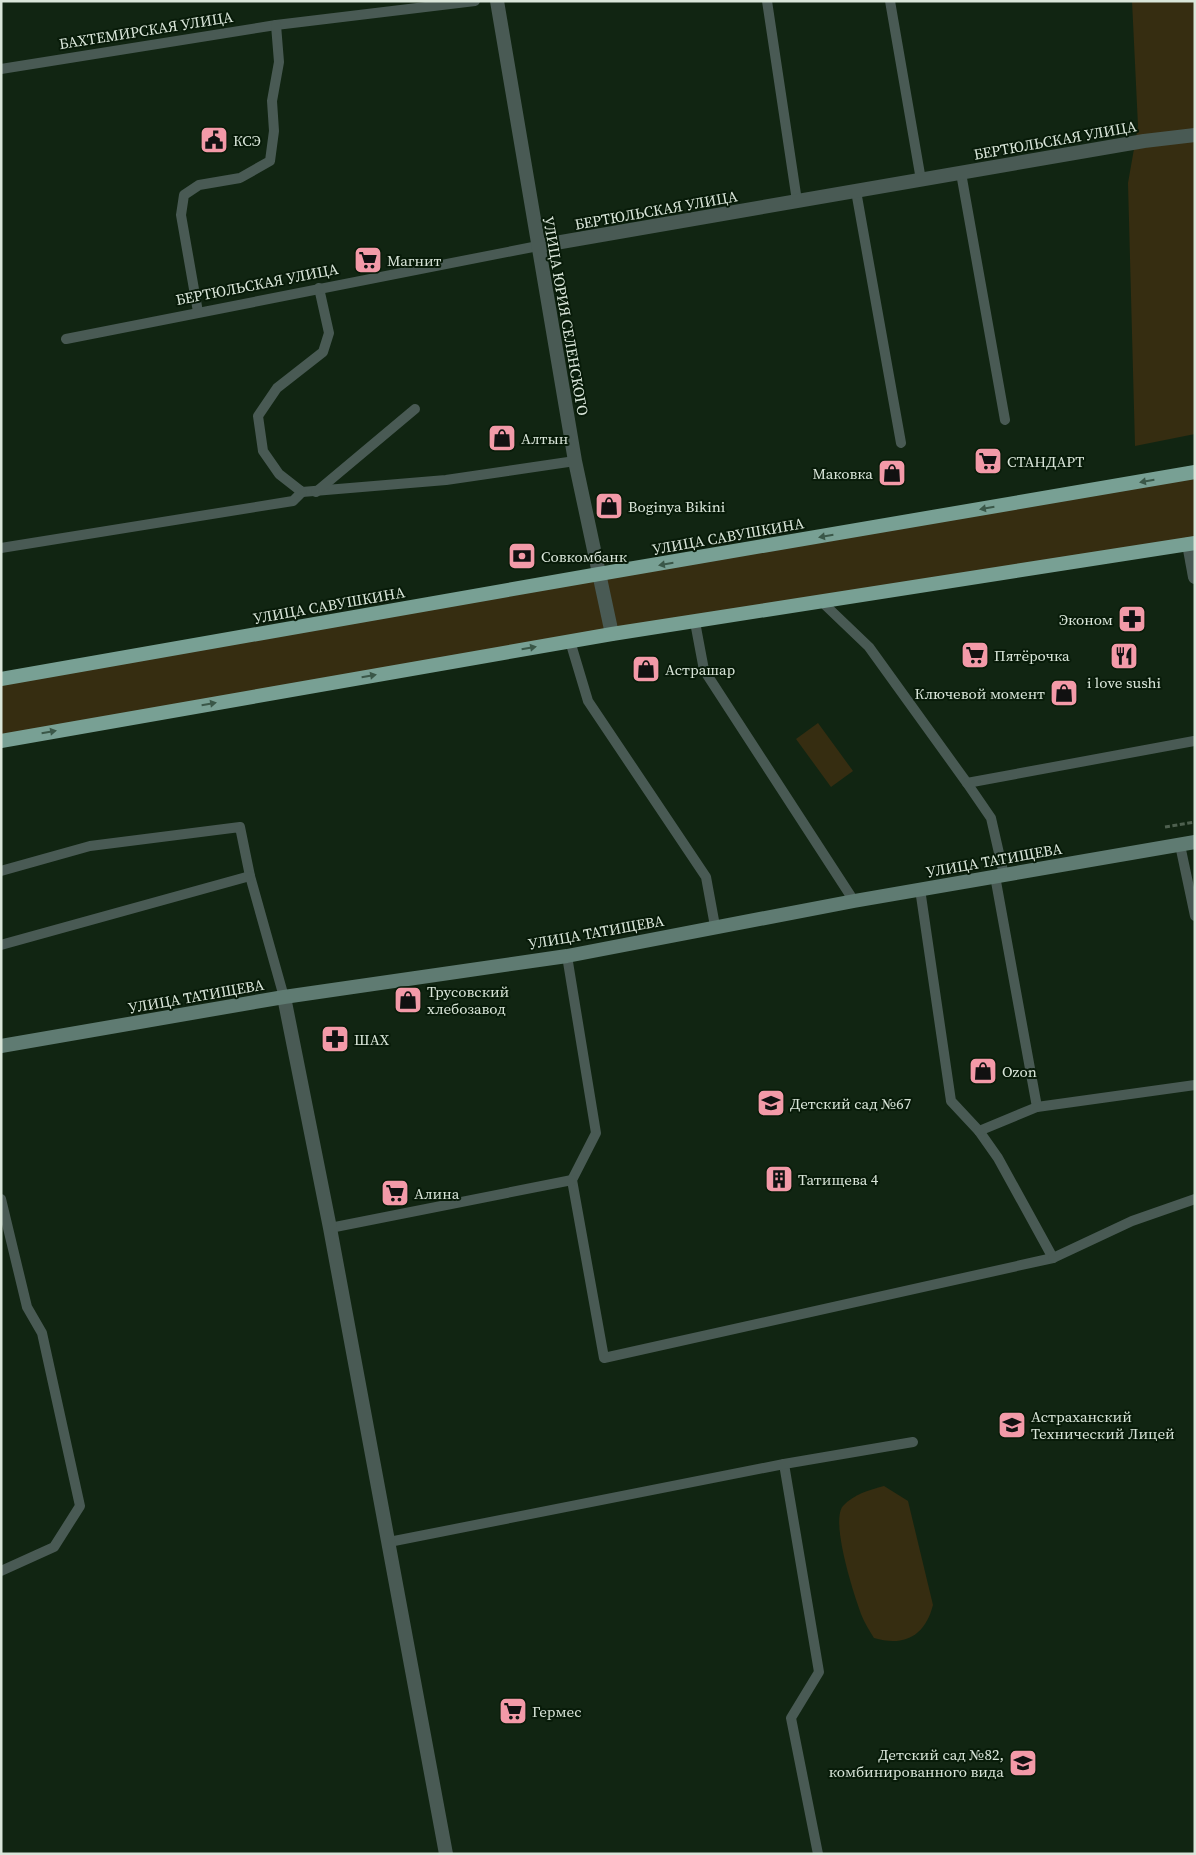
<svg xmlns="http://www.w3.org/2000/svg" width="1196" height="1855" viewBox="0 0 1196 1855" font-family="'Source Serif 4',serif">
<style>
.green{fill:#362d11}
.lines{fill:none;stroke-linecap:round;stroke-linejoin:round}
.path{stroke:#4e604f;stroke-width:3;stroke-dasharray:5 2.5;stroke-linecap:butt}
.service{stroke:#495a54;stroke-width:10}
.minor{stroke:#495a54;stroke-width:14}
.tertiary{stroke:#495a54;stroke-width:14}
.secondary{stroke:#5f7b72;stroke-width:14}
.trunk{stroke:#78a094;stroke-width:14}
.oneway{fill:#3a5748}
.labels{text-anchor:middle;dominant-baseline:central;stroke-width:4;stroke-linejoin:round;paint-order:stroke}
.street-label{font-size:15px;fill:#dae6da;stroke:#081b09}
.poi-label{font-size:15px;fill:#dae6da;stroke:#081b09;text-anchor:start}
</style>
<rect width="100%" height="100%" fill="#112512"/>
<!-- green -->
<g class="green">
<polygon points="1132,1 1195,1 1195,434 1135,446 1128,183 1138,126"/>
<polygon points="1195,473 1195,542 1,741 1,679"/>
<polygon points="818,723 853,771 831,787 796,739"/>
<path d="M884 1486 908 1501 933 1605C925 1636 904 1647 874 1638 869 1630 864 1622 861 1614 854 1595 830 1521 843 1506 854 1494 869 1490 884 1486Z"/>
</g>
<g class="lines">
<!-- path -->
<polyline class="path" points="1165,827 1195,822"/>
<!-- service -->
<g class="service">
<polyline points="767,1 797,201"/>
<polyline points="890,1 921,180"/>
<polyline points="1,69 276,25 475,1"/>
<polyline points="961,173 1005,420"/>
<polyline points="856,191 901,443"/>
<polyline points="319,288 329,333 323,352 277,388 258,416 263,451 279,474 302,492 446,480 575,461"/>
<polyline points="198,312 181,215 184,195 199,185 240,178 270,161 274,131 272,101 279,62 276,25"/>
<polyline points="66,339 538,246"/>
<polyline points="316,492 415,409"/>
<polyline points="1,548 293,501 302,492"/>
<polyline points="822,602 869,647 967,783"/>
<polyline points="695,622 704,670 854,901"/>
<polyline points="570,641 588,701 706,877 715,926"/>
<polyline points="1180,845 1195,916"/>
<polyline points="1,871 90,846 240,827 250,876 284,997"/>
<polyline points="1004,875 991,818 967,783 1194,741"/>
<polyline points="995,876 1037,1107"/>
<polyline points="1,945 250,876"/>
<polyline points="567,956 596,1133 572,1180 604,1358 1053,1258 998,1158 979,1131 951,1101 920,889"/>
<polyline points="979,1131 1037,1107 1195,1085"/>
<polyline points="1,1199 27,1307 42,1333 80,1506 54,1547 1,1571"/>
<polyline points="330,1228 572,1180"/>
<polyline points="1053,1258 1132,1221 1195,1199"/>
<polyline points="784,1464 819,1672 791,1718 818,1854"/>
<polyline points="389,1542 784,1464 913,1442"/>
</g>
<!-- minor -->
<g class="minor">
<polyline points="538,246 1144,141 1195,135"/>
<polyline points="284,997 330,1228 446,1854"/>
</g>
<!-- tertiary -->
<g class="tertiary">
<polyline points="497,1 575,461 612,634"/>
<polyline points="1189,544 1195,577"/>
</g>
<!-- secondary -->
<polyline class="secondary" points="1,1046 284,997 567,956 854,901 1195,842"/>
<!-- trunk -->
<g class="trunk">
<polyline points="1,679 599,574 1195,472"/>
<polyline points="1,741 612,634 1195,543"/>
</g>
</g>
<!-- one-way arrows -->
<defs><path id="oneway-solid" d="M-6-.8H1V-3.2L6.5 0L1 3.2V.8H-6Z" transform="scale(1.25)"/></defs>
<g class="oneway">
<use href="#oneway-solid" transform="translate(1147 481) rotate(170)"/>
<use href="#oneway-solid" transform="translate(987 508) rotate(170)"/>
<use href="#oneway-solid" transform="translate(826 536) rotate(170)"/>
<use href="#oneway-solid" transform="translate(666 564) rotate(170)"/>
<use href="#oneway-solid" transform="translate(529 648) rotate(-10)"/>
<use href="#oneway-solid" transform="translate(369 676) rotate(-10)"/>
<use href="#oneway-solid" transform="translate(209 704) rotate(-10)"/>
<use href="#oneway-solid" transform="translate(49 732) rotate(-10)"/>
</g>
<!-- icons -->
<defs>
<symbol id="civic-square" viewBox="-11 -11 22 22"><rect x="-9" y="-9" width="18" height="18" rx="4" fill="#f39aa8" stroke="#081b09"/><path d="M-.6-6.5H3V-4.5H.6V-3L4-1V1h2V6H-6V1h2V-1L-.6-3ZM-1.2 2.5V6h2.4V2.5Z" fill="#111"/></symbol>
<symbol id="supermarket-square" viewBox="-11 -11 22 22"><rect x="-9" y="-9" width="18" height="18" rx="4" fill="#f39aa8" stroke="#081b09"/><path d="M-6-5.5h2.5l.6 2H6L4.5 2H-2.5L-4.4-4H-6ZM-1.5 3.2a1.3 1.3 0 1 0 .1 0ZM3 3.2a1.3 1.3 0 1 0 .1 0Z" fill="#111"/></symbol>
<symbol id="shop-square" viewBox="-11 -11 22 22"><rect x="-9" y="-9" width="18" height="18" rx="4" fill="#f39aa8" stroke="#081b09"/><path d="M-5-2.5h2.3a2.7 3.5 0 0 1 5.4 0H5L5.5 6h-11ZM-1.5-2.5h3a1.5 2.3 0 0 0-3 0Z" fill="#111"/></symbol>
<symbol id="bank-square" viewBox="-11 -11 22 22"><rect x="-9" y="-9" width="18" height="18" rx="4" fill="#f39aa8" stroke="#081b09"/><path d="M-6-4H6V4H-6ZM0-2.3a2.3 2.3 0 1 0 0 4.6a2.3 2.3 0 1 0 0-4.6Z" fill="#111"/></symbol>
<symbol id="pharmacy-square" viewBox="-11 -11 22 22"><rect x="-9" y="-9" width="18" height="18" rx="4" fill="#f39aa8" stroke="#081b09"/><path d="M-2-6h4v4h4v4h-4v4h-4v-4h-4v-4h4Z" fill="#111"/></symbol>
<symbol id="restaurant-square" viewBox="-11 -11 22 22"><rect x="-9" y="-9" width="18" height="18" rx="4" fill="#f39aa8" stroke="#081b09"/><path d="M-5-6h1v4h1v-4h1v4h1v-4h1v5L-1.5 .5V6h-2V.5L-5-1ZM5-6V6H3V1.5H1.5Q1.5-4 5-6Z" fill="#111"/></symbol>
<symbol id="school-square" viewBox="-11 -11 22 22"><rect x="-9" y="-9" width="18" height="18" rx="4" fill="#f39aa8" stroke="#081b09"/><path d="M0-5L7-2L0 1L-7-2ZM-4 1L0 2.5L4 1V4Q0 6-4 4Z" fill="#111"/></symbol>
<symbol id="building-square" viewBox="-11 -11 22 22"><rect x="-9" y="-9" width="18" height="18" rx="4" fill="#f39aa8" stroke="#081b09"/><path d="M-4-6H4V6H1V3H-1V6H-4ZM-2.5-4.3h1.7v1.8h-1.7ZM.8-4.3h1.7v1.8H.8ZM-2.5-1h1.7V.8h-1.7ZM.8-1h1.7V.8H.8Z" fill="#111"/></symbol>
</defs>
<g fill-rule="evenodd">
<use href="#civic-square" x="198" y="124" width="32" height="32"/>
<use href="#supermarket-square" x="352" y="244" width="32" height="32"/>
<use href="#shop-square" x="486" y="422" width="32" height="32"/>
<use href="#supermarket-square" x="972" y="445" width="32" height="32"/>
<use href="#shop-square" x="876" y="457" width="32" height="32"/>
<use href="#shop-square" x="593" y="490" width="32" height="32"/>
<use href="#bank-square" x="506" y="540" width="32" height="32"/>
<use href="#pharmacy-square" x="1116" y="603" width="32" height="32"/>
<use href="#supermarket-square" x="959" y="639" width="32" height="32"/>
<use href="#restaurant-square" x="1108" y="640" width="32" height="32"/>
<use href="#shop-square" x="630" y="653" width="32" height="32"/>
<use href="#shop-square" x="1048" y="677" width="32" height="32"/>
<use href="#shop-square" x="392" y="984" width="32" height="32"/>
<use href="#pharmacy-square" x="319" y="1023" width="32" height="32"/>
<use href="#shop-square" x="967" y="1055" width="32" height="32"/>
<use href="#school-square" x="755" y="1087" width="32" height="32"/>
<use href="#building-square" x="763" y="1163" width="32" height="32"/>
<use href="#supermarket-square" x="379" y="1177" width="32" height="32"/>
<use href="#school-square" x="996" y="1409" width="32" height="32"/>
<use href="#supermarket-square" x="497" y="1695" width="32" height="32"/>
<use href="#school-square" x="1007" y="1747" width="32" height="32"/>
</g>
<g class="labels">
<!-- street labels -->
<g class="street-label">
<text transform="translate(146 30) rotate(-9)">БАХТЕМИРСКАЯ УЛИЦА</text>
<text transform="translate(1055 140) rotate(-10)">БЕРТЮЛЬСКАЯ УЛИЦА</text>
<text transform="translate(656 210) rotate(-10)">БЕРТЮЛЬСКАЯ УЛИЦА</text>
<text transform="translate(257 284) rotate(-11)">БЕРТЮЛЬСКАЯ УЛИЦА</text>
<text transform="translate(566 316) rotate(80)">УЛИЦА ЮРИЯ СЕЛЕНСКОГО</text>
<text transform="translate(728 536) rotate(-10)">УЛИЦА САВУШКИНА</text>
<text transform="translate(329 605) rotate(-10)">УЛИЦА САВУШКИНА</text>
<text transform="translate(994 860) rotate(-10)">УЛИЦА ТАТИЩЕВА</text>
<text transform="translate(596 932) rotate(-10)">УЛИЦА ТАТИЩЕВА</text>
<text transform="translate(196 996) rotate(-10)">УЛИЦА ТАТИЩЕВА</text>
</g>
<!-- poi labels -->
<g class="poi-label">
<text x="233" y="140">КСЭ</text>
<text x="387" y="260">Магнит</text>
<text x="521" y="438">Алтын</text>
<text x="1007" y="461">СТАНДАРТ</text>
<text x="873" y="473" text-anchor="end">Маковка</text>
<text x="628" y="506">Boginya Bikini</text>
<text x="541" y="556">Совкомбанк</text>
<text x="1113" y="619" text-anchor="end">Эконом</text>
<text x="994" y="655">Пятёрочка</text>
<text x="665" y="669">Астрашар</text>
<text x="1124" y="682" text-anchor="middle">i love sushi</text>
<text x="1045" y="693" text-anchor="end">Ключевой момент</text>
<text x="427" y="991">Трусовский<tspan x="427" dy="17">хлебозавод</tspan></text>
<text x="354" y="1039">ШАХ</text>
<text x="1002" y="1071">Ozon</text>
<text x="790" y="1103">Детский сад №67</text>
<text x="798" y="1179">Татищева 4</text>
<text x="414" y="1193">Алина</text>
<text x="1031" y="1416">Астраханский<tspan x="1031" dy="17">Технический Лицей</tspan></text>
<text x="532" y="1711">Гермес</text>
<text x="1004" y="1754" text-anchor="end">Детский сад №82,<tspan x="1004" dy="17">комбинированного вида</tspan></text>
</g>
</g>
<!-- border -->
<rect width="1196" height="1855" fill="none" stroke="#dae6da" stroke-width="5"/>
</svg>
